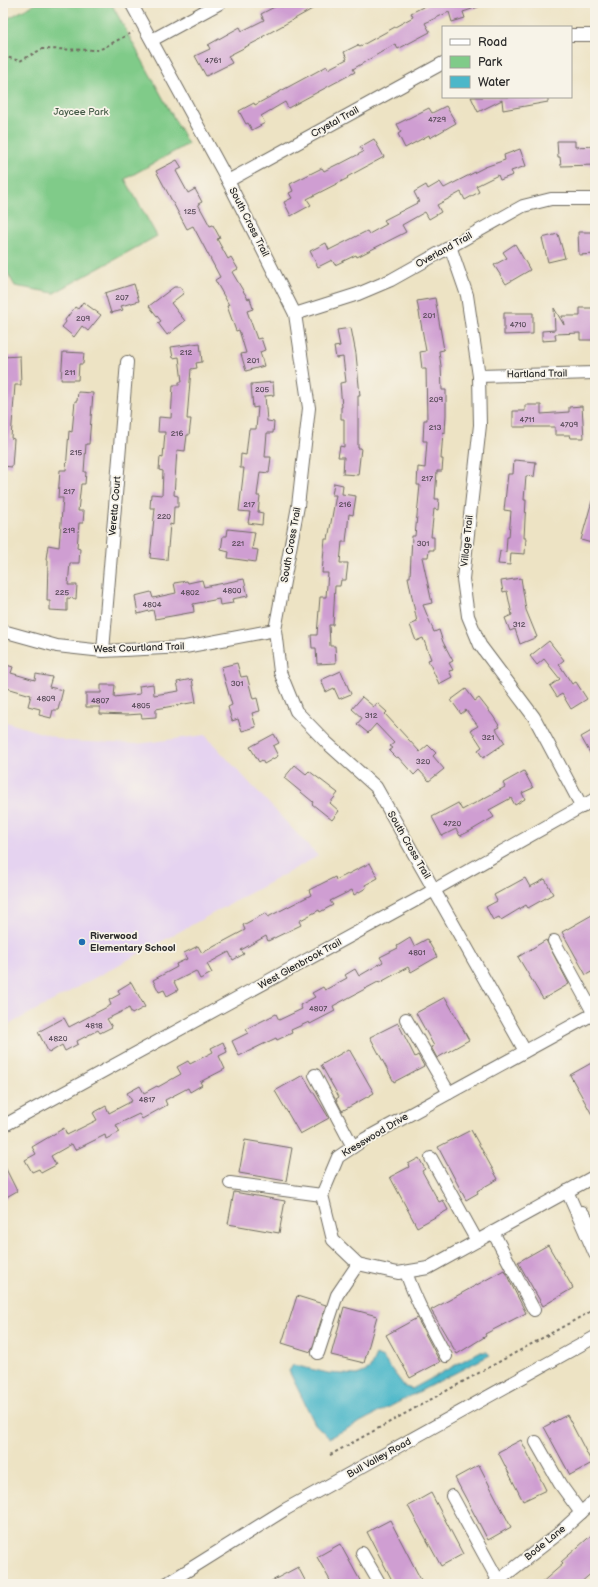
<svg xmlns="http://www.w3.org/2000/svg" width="598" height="1587" viewBox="0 0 598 1587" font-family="'Balsamiq Sans',sans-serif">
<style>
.built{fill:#e5d3f0}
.green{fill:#80cb89;stroke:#567b5a}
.water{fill:#4cb7c9;stroke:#3c717a}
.building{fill:#cf9ed2}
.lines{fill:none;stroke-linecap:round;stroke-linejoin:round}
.minor-casing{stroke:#6f6b61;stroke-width:14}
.path{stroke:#6f6b61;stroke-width:2;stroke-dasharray:3 3;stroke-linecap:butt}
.minor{stroke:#fff;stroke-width:12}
.poi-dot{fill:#1f6fb2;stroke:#f7f3e8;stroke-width:1.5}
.labels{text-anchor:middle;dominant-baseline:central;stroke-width:3.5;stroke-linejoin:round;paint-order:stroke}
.number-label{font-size:8px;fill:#544855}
.park-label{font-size:10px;fill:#445b47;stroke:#f7f3e8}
.street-label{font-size:10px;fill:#2b2b2b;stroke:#f7f3e8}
.poi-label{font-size:10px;font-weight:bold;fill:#2b2b2b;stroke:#f7f3e8;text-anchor:start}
</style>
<rect width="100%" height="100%" fill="#f7f3e8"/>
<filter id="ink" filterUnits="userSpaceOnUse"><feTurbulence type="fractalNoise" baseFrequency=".025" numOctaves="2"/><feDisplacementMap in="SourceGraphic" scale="8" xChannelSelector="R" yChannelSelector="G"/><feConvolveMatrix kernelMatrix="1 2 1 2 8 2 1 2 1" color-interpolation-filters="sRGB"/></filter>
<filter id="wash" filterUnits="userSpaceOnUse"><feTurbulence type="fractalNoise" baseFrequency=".012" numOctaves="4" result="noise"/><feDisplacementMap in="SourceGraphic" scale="16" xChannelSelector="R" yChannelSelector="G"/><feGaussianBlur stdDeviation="0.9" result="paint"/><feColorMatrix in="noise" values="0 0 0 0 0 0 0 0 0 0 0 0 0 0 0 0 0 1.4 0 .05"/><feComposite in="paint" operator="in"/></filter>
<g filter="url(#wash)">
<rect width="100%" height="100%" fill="#ede3c4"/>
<!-- built -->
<polygon class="built" points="3,721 67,741 137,744 205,735 318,856 3,1028"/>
<!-- green -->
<polygon class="green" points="37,3 111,3 188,144 125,179 157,236 54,293 15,286 3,265 3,21"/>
<!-- water -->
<polygon class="water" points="479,1352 487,1352 490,1355 329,1438 315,1424 289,1371 293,1365 328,1373 357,1375 369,1370 376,1355 383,1358 405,1387 412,1389"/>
<g id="blocks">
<!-- building -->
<g class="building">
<polygon points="289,3 323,3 262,37 263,38 228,56 232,63 206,76 195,56 210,49 208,45 240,27 242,31 264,20 261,14 280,4 281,7"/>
<polygon points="431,3 484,3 484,5 463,12 465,18 452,22 449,12 425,23 430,32 398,49 395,44 353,69 355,72 288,108 285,102 261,116 265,123 252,130 248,123 246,124 239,111 254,103 255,105 327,66 328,69 347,59 344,52 358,45 359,47 413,17 411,13"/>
<polygon points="471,97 548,97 548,102 503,110 502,100 478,112"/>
<polygon points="446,106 456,123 430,138 429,135 405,148 398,134 401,132 397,124 429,108 432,113"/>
<polygon points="374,139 384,157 347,177 348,178 307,199 311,205 291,216 284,202 292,198 289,193 293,191 290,184 322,168 324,171 340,163 340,164 363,152 360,147"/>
<polygon points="557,141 575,141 575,147 595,146 595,165 561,166 560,157 558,157"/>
<polygon points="520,149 526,166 511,171 513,175 500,180 498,175 476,186 479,192 465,200 461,192 437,205 441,212 429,219 425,212 402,225 406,232 357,257 356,255 335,265 332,260 318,267 310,251 326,243 329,250 367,231 369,234 387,224 384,220 419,202 414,192 426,185 428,189 440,182 444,188 485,167 505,160 504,155"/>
<polygon points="177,160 182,168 176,171 188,193 195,189 202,202 198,204 210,226 213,225 220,238 217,239 228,259 231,257 238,269 232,272 248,299 250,298 253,309 247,311 257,339 261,338 265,350 260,352 264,366 246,371 241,354 246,353 239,330 236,331 227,306 229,305 215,280 220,277 193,226 187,229 156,171"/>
<polygon points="578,232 593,232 593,240 595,240 595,254 579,255"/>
<polygon points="558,234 565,258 548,262 542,238"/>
<polygon points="515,244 530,270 506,284 494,265 507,258 503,252"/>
<polygon points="134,284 139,301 121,306 123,310 111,313 105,293"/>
<polygon points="174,287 180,287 184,293 171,303 185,321 167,335 158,323 161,321 149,306"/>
<polygon points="435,298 444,350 439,351 441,366 442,390 446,390 446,415 445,433 443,432 441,459 443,459 442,471 437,471 435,499 439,499 438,510 434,509 431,537 434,537 434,550 429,550 428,557 422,557 432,603 423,605 434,632 439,630 443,642 453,661 449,663 453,670 449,671 452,677 439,684 428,660 431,659 423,638 416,641 410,625 417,622 408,577 410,577 412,536 415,536 420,485 417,485 418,467 425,468 427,441 423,441 424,420 427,420 426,369 422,369 420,352 426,351 417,301"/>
<polygon points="83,302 101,315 88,331 82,326 74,337 62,327 66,322 65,320 75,307 78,309"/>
<polygon points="554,308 564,325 562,316 580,316 580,308 595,308 595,340 580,340 580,333 555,334 556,340 542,341 542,331 555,330"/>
<polygon points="504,313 533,313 533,334 504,335"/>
<polygon points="351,328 356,354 360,396 358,396 358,448 361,448 358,475 343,474 344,457 338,457 340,446 344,447 344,419 341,419 341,407 342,407 340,383 346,382 343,357 336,358 334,347 340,346 337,330"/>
<polygon points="200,343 202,362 196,363 197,368 191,369 187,419 191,419 189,435 187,435 185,451 177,450 174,495 178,496 178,507 174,507 173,525 170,524 167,560 150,558 155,508 150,508 151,494 162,495 163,471 159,470 160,457 163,458 165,432 158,432 159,417 171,418 173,385 179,385 179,382 182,382 179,357 173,358 171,347"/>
<polygon points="63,352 84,353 83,364 79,364 78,380 61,380"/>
<polygon points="20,356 21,385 15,385 11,438 14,439 12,467 3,466 3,357"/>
<polygon points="273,382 274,395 265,396 267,421 274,422 273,433 267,433 265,457 271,457 269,473 260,472 257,496 260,496 258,512 263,513 262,525 248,523 250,512 239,511 244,468 240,468 241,454 246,455 249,429 256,429 258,407 253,408 251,384"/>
<polygon points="78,392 93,393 89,444 86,444 84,472 86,472 85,484 81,484 78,511 84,511 83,523 79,523 77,548 80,549 79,563 70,563 68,585 77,585 76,599 67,598 67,611 50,610 50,601 47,601 48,560 46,559 48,545 59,547 63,498 58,498 60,470 66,470 69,431 72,432 75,401 77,401"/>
<polygon points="525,405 541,405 541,414 569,412 569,407 582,406 584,438 571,438 570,435 555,435 555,427 513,427 513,411 525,411"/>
<polygon points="514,460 536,462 534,477 526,476 524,500 526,500 524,538 526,538 525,554 511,553 510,565 498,564 500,551 506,552 507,537 509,537 511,511 504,510 508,474 513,474"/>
<polygon points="334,483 343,485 342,494 356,496 353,515 349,514 346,542 342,542 340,563 348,563 346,580 341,580 340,586 335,586 333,625 329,625 330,646 335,646 336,663 317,664 316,648 312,648 311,635 317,635 320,597 326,597 328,573 322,573 324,549 325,539 328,539 336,495 332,495"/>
<polygon points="592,501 595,501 595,544 581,540"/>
<polygon points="228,529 255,532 252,549 258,550 256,562 228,558 229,552 221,550 223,536 227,536"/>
<polygon points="521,578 526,610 537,637 520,644 515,629 510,631 505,618 512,615 507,591 503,592 501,581"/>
<polygon points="244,579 248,596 232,599 233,603 220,605 219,599 193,604 194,612 155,619 153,610 138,614 135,596 151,592 153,598 176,593 174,583 187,581 188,583 202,580 204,587"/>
<polygon points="549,641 564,660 559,664 572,684 576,682 587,699 571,709 562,694 557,697 550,686 560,679 544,659 537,665 530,656"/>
<polygon points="237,663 241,677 247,676 253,699 257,698 260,711 252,713 256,727 242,731 238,719 232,721 228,707 232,705 221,667"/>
<polygon points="3,664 13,667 11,673 35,680 36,674 52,677 49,687 63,690 58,710 53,710 51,718 39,715 40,709 28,706 31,695 7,688 5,693 3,692"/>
<polygon points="341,671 351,694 339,699 334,688 326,692 321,680"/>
<polygon points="192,679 196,702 156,709 156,717 142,718 141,714 127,715 100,714 100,707 86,707 86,693 101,693 101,685 115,685 114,697 140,694 139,686 153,684 154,695 179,691 177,682"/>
<polygon points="466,689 475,701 479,698 493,716 500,727 496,729 505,743 483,758 478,750 482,747 471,730 478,726 466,710 461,714 451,700"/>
<polygon points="362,697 374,707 377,703 387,712 385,714 420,752 428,745 436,753 433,756 444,769 429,781 419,770 414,775 398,757 396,758 389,751 393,748 390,746 394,743 376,724 368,733 357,724 362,718 352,709"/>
<polygon points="595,729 595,762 581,737"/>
<polygon points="274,734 279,743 273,746 278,756 264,764 262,760 259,762 250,747"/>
<polygon points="295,765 306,774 309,771 338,793 330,803 339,811 332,820 312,804 313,802 284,778"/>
<polygon points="524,771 533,788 522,793 525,799 515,805 511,798 489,810 494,817 472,830 460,836 456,829 442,836 432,817 458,803 462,810 505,787 503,783"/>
<polygon points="370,863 378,878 365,885 366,888 354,895 352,890 330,901 333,905 320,912 319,910 299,921 301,925 268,941 266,936 241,950 244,954 233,960 229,952 207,964 212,973 200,979 196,971 174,982 178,990 167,996 164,990 159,992 153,980 177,967 176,964 187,959 184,953 198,946 202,953 245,930 243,925 266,913 268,917 311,895 309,890 335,877 336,880"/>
<polygon points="525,878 530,887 545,879 553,894 528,908 526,905 501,920 499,917 493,920 486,907 497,901 494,895"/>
<polygon points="592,915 595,920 595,970 586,975 562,932"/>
<polygon points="410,938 414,946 427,939 437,957 411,972 408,967 379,983 378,982 333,1006 335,1011 310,1024 309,1022 291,1030 292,1033 277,1040 276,1038 239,1056 232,1041 248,1033 246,1029 276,1014 279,1020 302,1009 300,1005 315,997 312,993 323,987 325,990 347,978 345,975 355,969 359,976 383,962 380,957 398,948 397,946"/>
<polygon points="546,940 569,984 543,999 518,957"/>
<polygon points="131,982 145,1007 132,1014 129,1008 107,1019 112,1027 100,1033 98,1030 77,1041 78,1044 65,1051 62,1045 49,1053 38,1032 64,1018 69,1027 111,1005 109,1000 120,994 118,990"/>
<polygon points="445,997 469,1040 437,1058 431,1047 434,1046 416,1013"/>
<polygon points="398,1023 415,1057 418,1055 424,1066 394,1082 370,1037"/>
<polygon points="223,1042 227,1052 219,1056 225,1069 200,1082 202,1085 190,1092 188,1088 165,1100 167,1105 142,1119 139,1114 116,1125 120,1132 106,1139 105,1135 75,1150 72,1144 51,1156 56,1165 41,1173 39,1169 32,1172 25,1160 36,1154 32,1147 64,1128 67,1135 97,1120 93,1113 106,1106 109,1113 132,1101 127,1093 140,1086 144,1093 157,1086 158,1087 181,1074 177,1067 188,1061 190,1064 213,1052 211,1048"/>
<polygon points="349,1049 374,1093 342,1111 336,1099 339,1097 321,1065"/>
<polygon points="595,1061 595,1120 570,1075"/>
<polygon points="303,1075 329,1118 300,1134 275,1091"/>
<polygon points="471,1130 498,1179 477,1191 478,1193 466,1200 438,1147"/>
<polygon points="245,1140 292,1148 286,1181 239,1173"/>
<polygon points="419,1158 425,1169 422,1171 439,1202 443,1200 448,1210 417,1227 390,1177 409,1167 408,1164"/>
<polygon points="3,1163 17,1191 3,1199"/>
<polygon points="234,1192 285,1201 279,1233 228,1224"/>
<polygon points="548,1245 573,1288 543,1306 518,1262"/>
<polygon points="504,1270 526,1313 485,1334 486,1336 457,1354 431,1310"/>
<polygon points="297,1296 326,1305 311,1352 282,1343"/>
<polygon points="344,1307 377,1316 364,1363 331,1355"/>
<polygon points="417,1318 440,1362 410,1378 386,1335"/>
<polygon points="567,1415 592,1463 570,1475 544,1427"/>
<polygon points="521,1440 546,1490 523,1501 498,1452"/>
<polygon points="479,1465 511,1527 488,1540 455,1478"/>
<polygon points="431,1493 463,1554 441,1566 408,1506"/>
<polygon points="390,1520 421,1580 414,1584 394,1584 367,1532"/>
<polygon points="595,1532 595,1570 579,1584 540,1584 563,1564 561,1562"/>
<polygon points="340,1544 362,1584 332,1584 317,1557"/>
<polygon points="298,1567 307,1584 266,1584"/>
</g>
</g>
</g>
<g filter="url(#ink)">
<use href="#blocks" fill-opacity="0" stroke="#6f6b61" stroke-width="1"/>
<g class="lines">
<defs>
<g id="minor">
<polyline points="131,3 228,181 295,314 309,408 298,506 275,630 280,672 296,711 327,743 376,787 525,1051"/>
<polyline points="571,35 595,35"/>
<polyline points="152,40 220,3"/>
<polyline points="228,181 443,63"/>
<polyline points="450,246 467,295 479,376 480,425 463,579 468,616 480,645 534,717 582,807"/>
<polyline points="295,314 358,294 391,280 523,206 551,199 595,199"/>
<polyline points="479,376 595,373"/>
<polyline points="3,631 57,646 103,651 185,647 275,630"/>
<polyline points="103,651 127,362"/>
<polyline points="554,941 594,1014"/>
<polyline points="595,1013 365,1139 338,1157 322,1195 333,1240 358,1264 398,1273 428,1268 595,1176"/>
<polyline points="406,1019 449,1093"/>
<polyline points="315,1075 353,1147"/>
<polyline points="3,1126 418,899 595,799"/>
<polyline points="431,1158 477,1241"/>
<polyline points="230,1183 322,1195"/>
<polyline points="567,1191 595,1254"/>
<polyline points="582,1212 595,1230"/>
<polyline points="493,1232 534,1310"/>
<path d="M406 1272C416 1302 431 1328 446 1356"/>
<polyline points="318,1353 337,1295 358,1264"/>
<polyline points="536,1442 560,1484 581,1513"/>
<polyline points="452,1496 498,1580"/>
<polyline points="362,1553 380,1584"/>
<polyline points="166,1584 286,1509 595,1337"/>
<polyline points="494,1584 558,1534 595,1500"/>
</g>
</defs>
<!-- minor casing -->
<use href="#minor" class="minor-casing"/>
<!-- path -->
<g class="path">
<polyline points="3,56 20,61 42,49 99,50 133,32"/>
<polyline points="330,1455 595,1309"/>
</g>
<!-- minor -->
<use href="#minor" class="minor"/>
</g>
</g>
<!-- markers -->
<circle class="poi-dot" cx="82" cy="942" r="4"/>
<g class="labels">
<!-- number labels -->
<g class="number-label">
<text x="213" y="60">4761</text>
<text x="437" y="119">4729</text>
<text x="190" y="211">125</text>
<text x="122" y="297">207</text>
<text x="429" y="315">201</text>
<text x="83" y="318">209</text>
<text x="518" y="324">4710</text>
<text x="186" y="352">212</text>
<text x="253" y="360">201</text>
<text x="70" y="372">211</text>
<text x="262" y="389">205</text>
<text x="436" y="399">209</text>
<text x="527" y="419">4711</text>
<text x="569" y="424">4709</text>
<text x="435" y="427">213</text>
<text x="177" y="433">216</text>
<text x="76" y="452">215</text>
<text x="427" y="478">217</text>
<text x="69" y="491">217</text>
<text x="249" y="504">217</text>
<text x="345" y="504">216</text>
<text x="164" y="516">220</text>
<text x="69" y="530">219</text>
<text x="238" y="543">221</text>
<text x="423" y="543">301</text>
<text x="232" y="590">4800</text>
<text x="62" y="592">225</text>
<text x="190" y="592">4802</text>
<text x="152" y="604">4804</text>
<text x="519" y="624">312</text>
<text x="237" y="683">301</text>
<text x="46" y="698">4809</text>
<text x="100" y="700">4807</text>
<text x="141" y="705">4805</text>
<text x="371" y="715">312</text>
<text x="488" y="737">321</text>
<text x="423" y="761">320</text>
<text x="452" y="823">4720</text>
<text x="417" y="952">4801</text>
<text x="318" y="1008">4807</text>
<text x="94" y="1025">4818</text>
<text x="58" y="1038">4820</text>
<text x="147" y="1099">4817</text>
</g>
<!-- park labels -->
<g class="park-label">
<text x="81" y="112">Jaycee Park</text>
</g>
<!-- street labels -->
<g class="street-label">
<text transform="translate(335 122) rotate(-29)">Crystal Trail</text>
<text transform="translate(249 222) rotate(63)">South Cross Trail</text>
<text transform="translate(444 250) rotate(-29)">Overland Trail</text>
<text transform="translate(537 374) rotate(-1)">Hartland Trail</text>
<text transform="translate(115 506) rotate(-85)">Veretta Court</text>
<text transform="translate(467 541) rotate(-84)">Village Trail</text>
<text transform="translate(291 545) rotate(-80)">South Cross Trail</text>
<text transform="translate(139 648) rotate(-2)">West Courtland Trail</text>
<text transform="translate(409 845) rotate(60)">South Cross Trail</text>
<text transform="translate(300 964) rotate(-29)">West Glenbrook Trail</text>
<text transform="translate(375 1135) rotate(-31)">Kresswood Drive</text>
<text transform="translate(379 1458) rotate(-29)">Bull Valley Road</text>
<text transform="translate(545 1543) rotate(-39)">Bode Lane</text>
</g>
<!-- poi labels -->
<g class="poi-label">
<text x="90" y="936">Riverwood<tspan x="90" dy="12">Elementary School</tspan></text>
</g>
</g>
<!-- margin -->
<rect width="598" height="1587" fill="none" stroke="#f7f3e8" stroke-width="16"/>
<!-- legend -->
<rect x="442" y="26" width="130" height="72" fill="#f7f3e8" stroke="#a5a39c"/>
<rect x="450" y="39" width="20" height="6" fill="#ffffff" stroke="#a5a39c"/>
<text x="478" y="46" font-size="12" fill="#2b2b2b">Road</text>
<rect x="450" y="56" width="20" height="12" fill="#80cb89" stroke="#a5a39c"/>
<text x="478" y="66" font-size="12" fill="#2b2b2b">Park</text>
<rect x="450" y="76" width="20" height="12" fill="#4cb7c9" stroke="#a5a39c"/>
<text x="478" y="86" font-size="12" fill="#2b2b2b">Water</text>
</svg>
